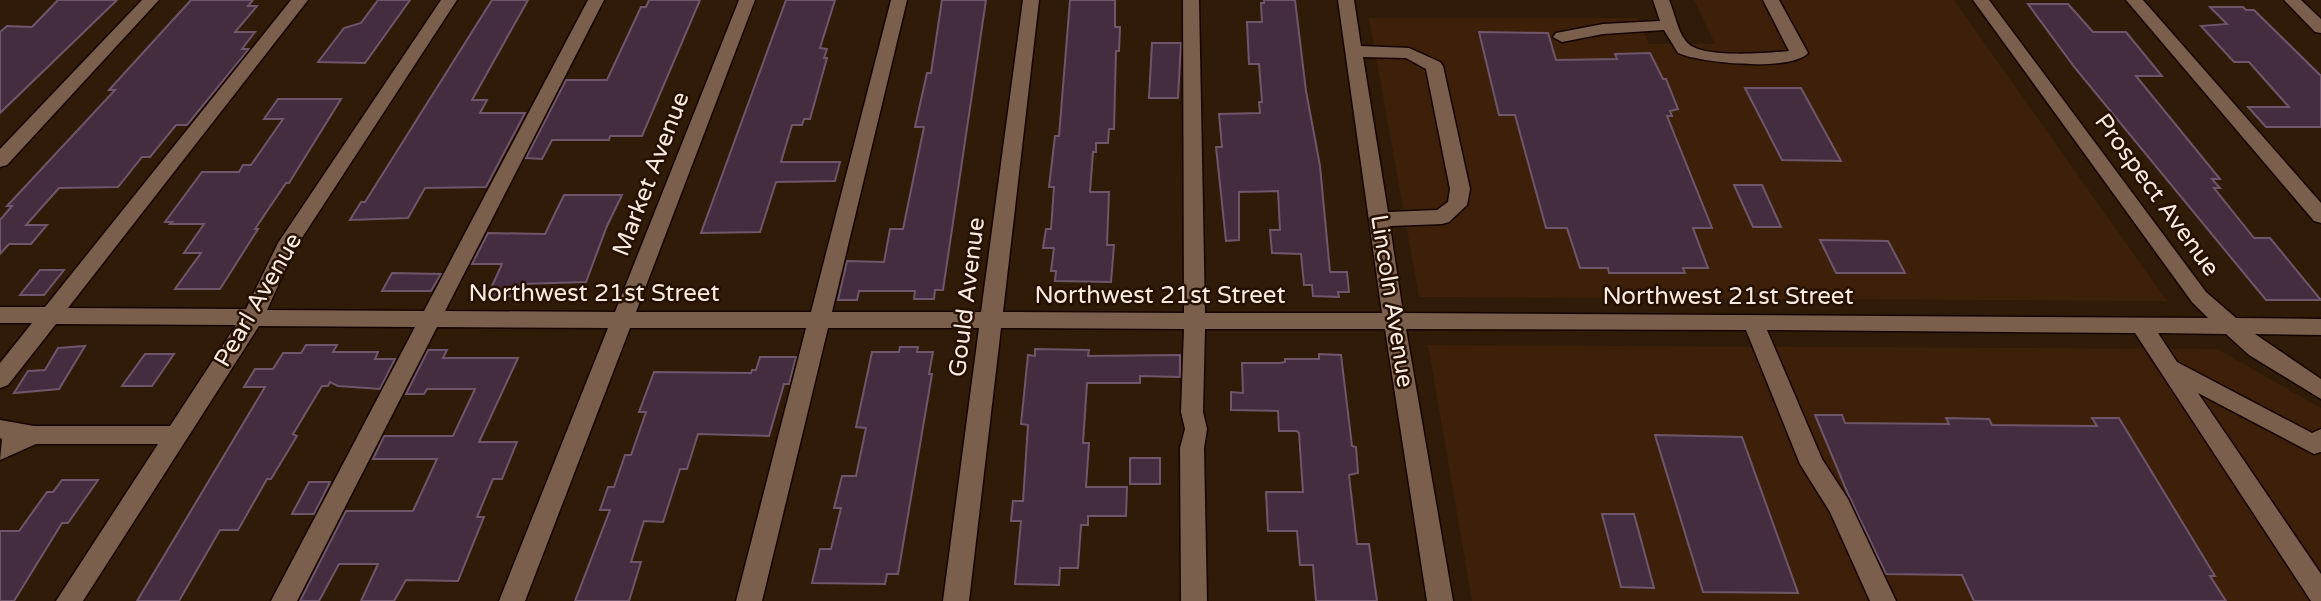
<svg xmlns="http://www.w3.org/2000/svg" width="2321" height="601" font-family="'Varela Round',sans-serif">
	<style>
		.built { fill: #3c2009 }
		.building { fill: #432d3f; stroke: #6f566a; stroke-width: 2 }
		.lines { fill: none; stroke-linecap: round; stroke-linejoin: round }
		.minor-casing { stroke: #170400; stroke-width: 3 }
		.minor { fill: #795f4c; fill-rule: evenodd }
		.labels { text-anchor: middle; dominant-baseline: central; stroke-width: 5; stroke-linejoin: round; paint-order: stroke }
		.street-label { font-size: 24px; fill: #f9eadf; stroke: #251002 }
	</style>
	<rect width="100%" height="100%" fill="#301a08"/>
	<path class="built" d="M1694,0H1954L2167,301L1419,297L1369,18H1638L1649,44H1715Z
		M1428,345L2217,349L2321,408V601H1472Z"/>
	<path class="building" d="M58,0H117L0,113V32L7,26L32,27Z
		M191,0H253L248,6H257L235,32H255L242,49H249L187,125H176L150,157H142L118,187L59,188L26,225H47L31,244H9L0,254V220L12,206H7L115,90H109Z
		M378,0H410L365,63L318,62L344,28L361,23Z
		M492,0H528L472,100H487L480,113H525L486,187L425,188L408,218L350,220L361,202H365Z
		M649,0H700L642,136H610L609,140H552L542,159L526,158L566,80H607L641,7H646Z
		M786,0H835L820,48L827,49L824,58H827L810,119H804L802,125H792L781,162H840L835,181L776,182L760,232L701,233Z
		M942,0H986L943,290H935L934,299H914L915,291H859L857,300H838L847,261L884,262L890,229H903L924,127H915L927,73H931Z
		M1070,0H1115V27H1120L1119,51H1116L1114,129H1109L1108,143H1096V152H1093L1090,192H1109L1107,245H1114L1111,282L1055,281L1056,271H1051L1054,248H1043L1046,229H1051L1054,187H1049L1055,136H1059Z
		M1264,0H1295L1306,91L1320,166L1330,272H1347L1349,292H1338L1339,297L1313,296L1312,285H1304L1301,254L1272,253L1270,230H1280L1278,191L1239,192V240L1226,241L1216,147H1222L1219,114L1260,113L1259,102H1262L1259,64H1249L1247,22H1262L1261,3H1264Z
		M2028,4H2068L2093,32H2126L2162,76H2136L2220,179H2212L2220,188H2214L2254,238H2270L2321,300H2266L2075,68Z
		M2210,7H2243L2246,10H2254L2321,76V127H2266L2248,107H2289L2249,62H2234L2201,26L2227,24Z
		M1479,32L1548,33L1556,60L1617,59L1615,54L1650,53L1663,79H1666L1678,109L1670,111L1672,116H1667L1712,228H1693L1708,268H1683L1685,273H1609L1608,268H1580L1567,228H1546L1515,115H1499Z
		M1152,43H1181L1178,98H1149Z
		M1745,88H1801L1841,161L1782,160Z
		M278,99H341L289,183H286L255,229H258L220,289H175L201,253H184L204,224H170L172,222H165L202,172H239L243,165H251L283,119H264Z
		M1734,185H1762L1781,227H1753Z
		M564,195H622L607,226L586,282L521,284L515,296L487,297L502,264H472L488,233L545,234Z
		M1820,240L1888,241L1905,273H1836Z
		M40,270H64L44,295H20Z
		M392,273L441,274L431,291H382Z
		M306,345H337L333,352H378L375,359H395L380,389L338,386L330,382L328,386H322L293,434L297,436L271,479H267L238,530H220L179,601H137L265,387H244L255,369H273L283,353H301Z
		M85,346L59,389L14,393L28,371L45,370L58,348Z
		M900,347H918L917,352H933L929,374H932L898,574H887L885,584L812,583L820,549H831L841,508H834L842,476H856L866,428L856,427L872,352H899Z
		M1035,349L1089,350L1088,356L1180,355V377L1140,376V383H1087L1083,443H1089L1086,487H1127L1126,516H1088V525H1081L1078,568H1060L1059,585L1015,584L1021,521H1011L1013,501H1023L1028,425L1021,424L1028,355L1035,356Z
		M428,350H447L443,358H518L479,442H517L502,479H493L477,517H484L458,581L406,580L394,601H361L378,564H339L319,601H300L346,511H413L437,459H373L384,436H453L475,389H427L424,394H406Z
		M145,354H174L152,386H122Z
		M1319,354L1341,355L1352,446L1356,447L1358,473L1349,475L1357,544H1369L1377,601H1316L1313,565H1300L1297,531H1268L1266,492H1303L1299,433L1297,431H1279L1278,411L1231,410V392L1243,393L1242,363H1280L1285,362V359H1319Z
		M760,357H796L789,384H784L769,436L698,434L687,469H680L663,522L644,521L631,562H641L629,601H575L610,510H600L608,487H614L625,455H631L646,412H639L654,372L751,373L752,370H756Z
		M1815,415H1842L1845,423L1949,424L1946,418L1989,419L1992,425L2097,426L2092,418H2119L2215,576H2210L2226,601H1974L1962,575L1886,574L1848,494Z
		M1655,435L1742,437L1798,593L1703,592Z
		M1130,458H1160V484H1130Z
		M62,480H98L68,523H62L14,601H0V531H19L47,492H53Z
		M309,482H330L314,514H292Z
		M1602,514H1634L1654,588L1621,587Z"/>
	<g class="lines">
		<g class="minor-casing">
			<path id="minor" d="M142,0H159L7,165L0,167V149Z
				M291,0H308L68,308L246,309L278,243L441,0H457L294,250L267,310L424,311L588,0H604L445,311L615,312L739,0H755L636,312H811L891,0H907L832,312H981L1023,0H1039L1003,312L1184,313L1183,0H1199L1205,313H1382L1338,0H1354L1361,46L1409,48L1440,62L1443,66L1470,189L1467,205L1449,222L1442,224L1390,226L1403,313L2208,318L2192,302L1973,0H1989L2206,292L2236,318L2321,319V335L2255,334L2321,379V399L2249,355L2226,334L2158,333L2177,362L2312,433L2321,429V452L2314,454L2198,393L2321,574V601H2311L2135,333L1767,330L1822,459L1848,499L1896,601H1870L1830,512L1800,464L1746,330L1406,329L1453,601H1427L1385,329H1205L1203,412L1207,429L1204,448L1207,601H1181L1180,448L1185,429L1181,412L1184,329L1001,328L969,601H943L979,328H828L762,601H736L806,328H630L525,601H499L608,328L437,327L297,601H271L415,327L259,326L83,601H56L158,444H36L0,460L2,439L0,438V420L34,426H170L236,325L56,324L8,385L0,388V363L32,323H0V307H45ZM1363,57L1406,58L1426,69L1450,189L1448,202L1437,210L1388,212Z
				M1653,0H1669C1675,13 1678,36 1690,45C1707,58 1768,53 1789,51L1763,0H1779L1808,53C1791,72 1700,63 1678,53L1664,30L1603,34L1562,42L1553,37L1556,33L1603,24L1660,21Z
				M2126,0H2143L2321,203V223L2314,221Z
				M2284,0H2301L2321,19V33L2315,32Z"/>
		</g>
		<use href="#minor" class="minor"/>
	</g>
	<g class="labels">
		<g class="street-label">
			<text transform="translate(651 174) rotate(-69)">Market Avenue</text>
			<text transform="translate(2157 195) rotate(54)">Prospect Avenue</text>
			<text x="594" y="293">Northwest 21st Street</text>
			<text x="1160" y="295">Northwest 21st Street</text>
			<text x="1728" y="296">Northwest 21st Street</text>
			<text transform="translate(967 297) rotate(-83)">Gould Avenue</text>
			<text transform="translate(258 300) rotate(-60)">Pearl Avenue</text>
			<text transform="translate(1392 301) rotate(81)">Lincoln Avenue</text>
		</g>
	</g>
</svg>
